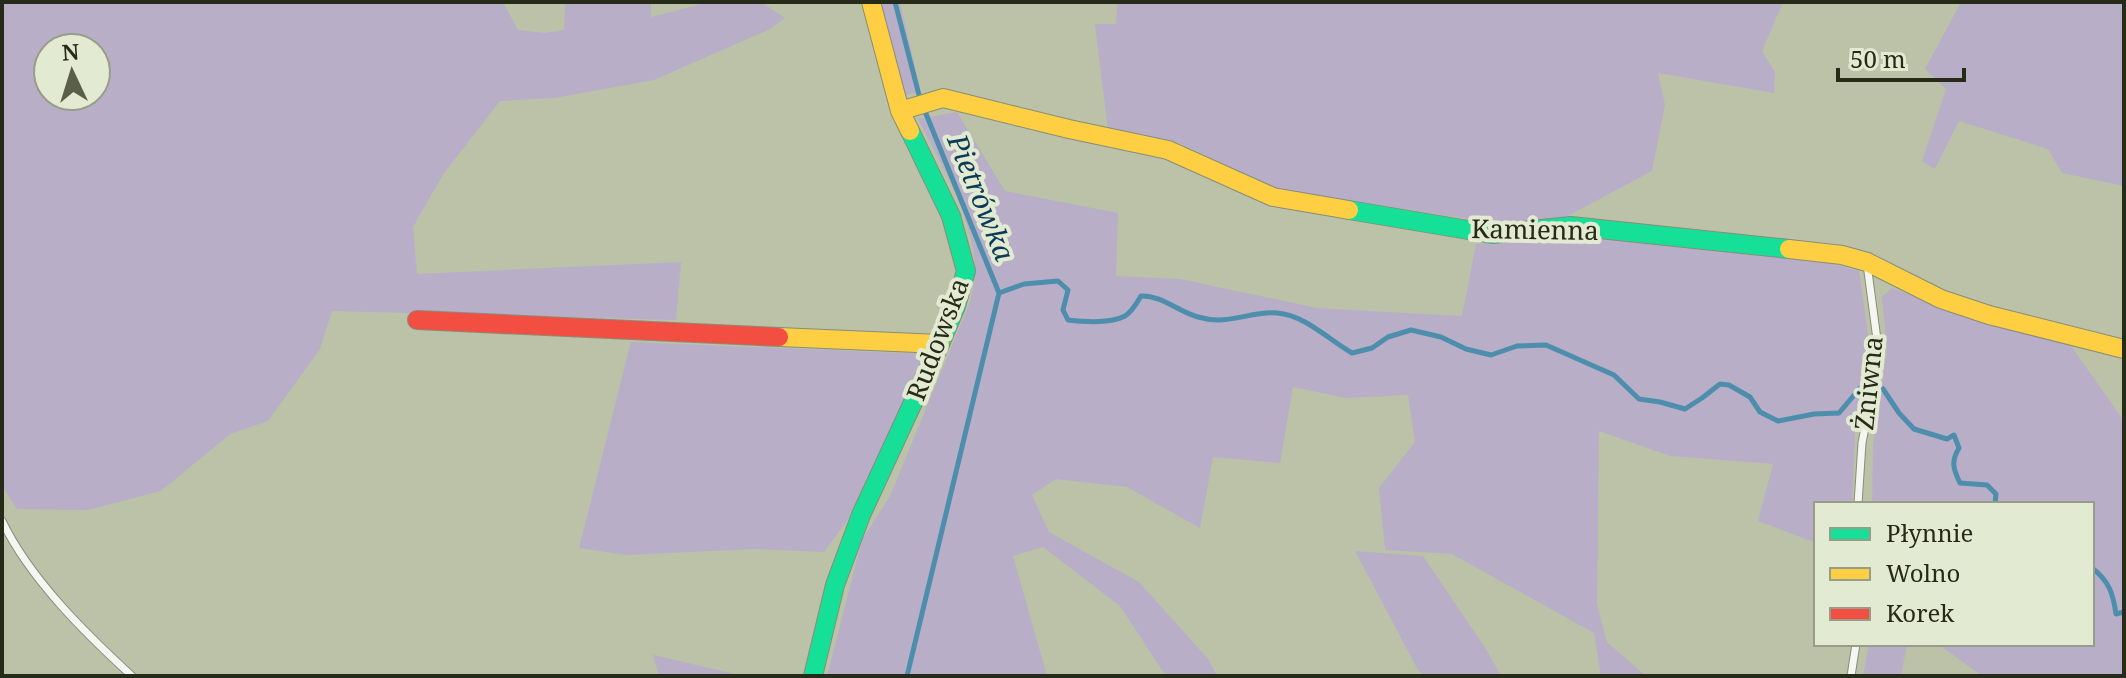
<svg xmlns="http://www.w3.org/2000/svg" width="2126" height="678" font-family="'Noto Serif',serif">
	<style>
		.green { fill: #b8aec8; fill-rule: evenodd }
		.lines { fill: none; stroke-linecap: round; stroke-linejoin: round }
		.stream { stroke: #4d8eac; stroke-width: 5 }
		.lane-casing { stroke: #878d78; stroke-width: 9 }
		.fast-casing { stroke: #878d78; stroke-width: 20 }
		.slow-casing { stroke: #878d78; stroke-width: 20 }
		.jam-casing { stroke: #878d78; stroke-width: 20 }
		.lane { stroke: #f5f6f2; stroke-width: 7 }
		.fast { stroke: #16e098; stroke-width: 18 }
		.slow { stroke: #ffcf43; stroke-width: 18 }
		.jam { stroke: #f24e42; stroke-width: 18 }
		.labels { text-anchor: middle; dominant-baseline: central; stroke-width: 8; stroke-linejoin: round; paint-order: stroke }
		.street-label { font-size: 26px; fill: #262a18; stroke: #e3ead2 }
		.water-label { font-size: 28px; font-style: italic; fill: #0b3b57; stroke: #e3ead2 }
	</style>
	<rect width="100%" height="100%" fill="#bbc2a8"/>
	<path class="green" d="M2,2H503L518,30L545,33L564,30L565,2H651V17L709,2H761L785,18L770,29L654,80L554,98L500,101L444,173L413,227L417,274L681,262L676,320L332,311L320,349L268,421L230,434L161,491L88,510L17,509L2,486ZM48,48H96V96H48Z
		M879,2H900L921,92L904,95Z
		M1117,2H1783L1762,51L1775,72L1774,93L1658,73L1665,105L1652,171L1564,218L1492,223L1278,189L1179,143L1108,130L1095,24H1116Z
		M1961,2H2124V186L2062,173L2048,149L1959,121L1935,169L1922,161L1946,89L1925,69Z
		M957,112L1005,191L1118,213L1116,276L1180,279L1317,308L1462,316L1476,244L1568,235L1827,262L1859,271L1870,348L1855,435L1852,504H1816V543L1758,521L1773,464L1670,456L1599,431L1597,604L1607,642L1646,676H1601L1594,633L1452,554L1385,550L1379,488L1415,442L1408,395L1346,398L1293,387L1280,463L1213,457L1200,528L1127,487L1056,479L1032,495L1049,532L1139,582L1209,660L1217,676H1166L1120,606L1043,547L1013,556L1047,676H827L862,540L890,496L970,302C972,292 975,281 975,271C975,220 940,163 918,119Z
		M1892,288L1962,314L2071,346L2124,421V676H1982L1938,644H2092V504H1872L1873,445L1887,350L1882,297Z
		M631,342L926,354L854,511L824,552L754,549L627,555L579,548Z
		M1355,551L1423,556L1486,649L1501,676H1425L1418,670Z
		M1869,644H1907L1901,676H1863Z
		M653,655L744,676H659Z"/>
	<g class="lines">
		<path class="stream" d="M895,2L920,99
			M924,109L999,293
			M999,293L1024,284L1058,281L1068,290L1063,310L1068,320C1085,322 1110,324 1125,316C1132,312 1137,303 1141,296C1161,295 1179,312 1198,317C1229,326 1249,311 1277,313C1305,315 1329,340 1352,353L1372,348L1388,337L1411,330L1441,337L1466,349L1491,355L1517,346L1546,345L1614,375L1639,399L1660,402L1685,409L1702,398L1720,384L1729,385L1750,397L1760,412L1778,421L1814,414L1839,413L1860,388
			M1883,389L1899,413L1914,429L1947,439L1954,435L1959,448C1951,461 1953,469 1960,483L1987,485L1996,494L1995,504
			M2092,568C2109,581 2113,593 2116,614L2124,612
			M907,676L999,293"/>
		<g class="lane-casing">
			<path id="lane" d="M1858,504L1862,443L1872,392L1878,347L1867,264
				M2,521C30,579 85,633 132,676
				M1851,676L1856,644"/>
		</g>
		<g class="fast-casing">
			<path id="fast" d="M1349,210L1492,234L1571,226L1789,249
				M813,676L835,585L861,515L940,344L956,306L966,271L951,216L910,131"/>
		</g>
		<g class="slow-casing">
			<path id="slow" d="M871,2L900,111L910,131
				M900,111L943,98L1069,129L1168,150L1273,197L1349,210
				M1789,249L1842,255L1867,262L1941,299L1989,315L2124,349
				M779,337L940,344"/>
		</g>
		<g class="jam-casing">
			<path id="jam" d="M417,320L779,337"/>
		</g>
		<use href="#lane" class="lane"/>
		<use href="#fast" class="fast"/>
		<use href="#slow" class="slow"/>
		<use href="#jam" class="jam"/>
	</g>
	<g class="labels">
		<g class="street-label">
			<text transform="translate(1535 229) rotate(1)">Kamienna</text>
			<text transform="translate(937 339) rotate(-69)">Rudowska</text>
			<text transform="translate(1868 383) rotate(-84)">Żniwna</text>
		</g>
		<g class="water-label">
			<text transform="translate(982 197) rotate(68)">Pietrówka</text>
		</g>
	</g>
	<rect width="2126" height="678" fill="none" stroke="#262a18" stroke-width="8"/>
	<rect x="1814" y="502" width="280" height="144" fill="#e3ead2" stroke="#979d88" stroke-width="2"/>
	<rect x="1830" y="528" width="40" height="12" fill="#16e098" stroke="#979d88" stroke-width="2"/>
	<text x="1886" y="542" font-size="24" fill="#262a18">Płynnie</text>
	<rect x="1830" y="568" width="40" height="12" fill="#ffcf43" stroke="#979d88" stroke-width="2"/>
	<text x="1886" y="582" font-size="24" fill="#262a18">Wolno</text>
	<rect x="1830" y="608" width="40" height="12" fill="#f24e42" stroke="#979d88" stroke-width="2"/>
	<text x="1886" y="622" font-size="24" fill="#262a18">Korek</text>
	<g transform="translate(72 72) rotate(356)"><circle r="38" fill="#e3ead2" stroke="#979d88" stroke-width="2"/>
	<path d="M0-6L14 30L0 20L-14 30Z" fill="#5a5f4a"/>
	<text y="-12" font-size="22" font-weight="bold" text-anchor="middle" fill="#262a18">N</text>
	</g>
	<path d="M1838 68v12h126v-12" fill="none" stroke="#262a18" stroke-width="4"/>
	<text x="1850" y="68" font-size="24" fill="#262a18" stroke="#e3ead2" stroke-width="6" paint-order="stroke">50 m</text>
</svg>
